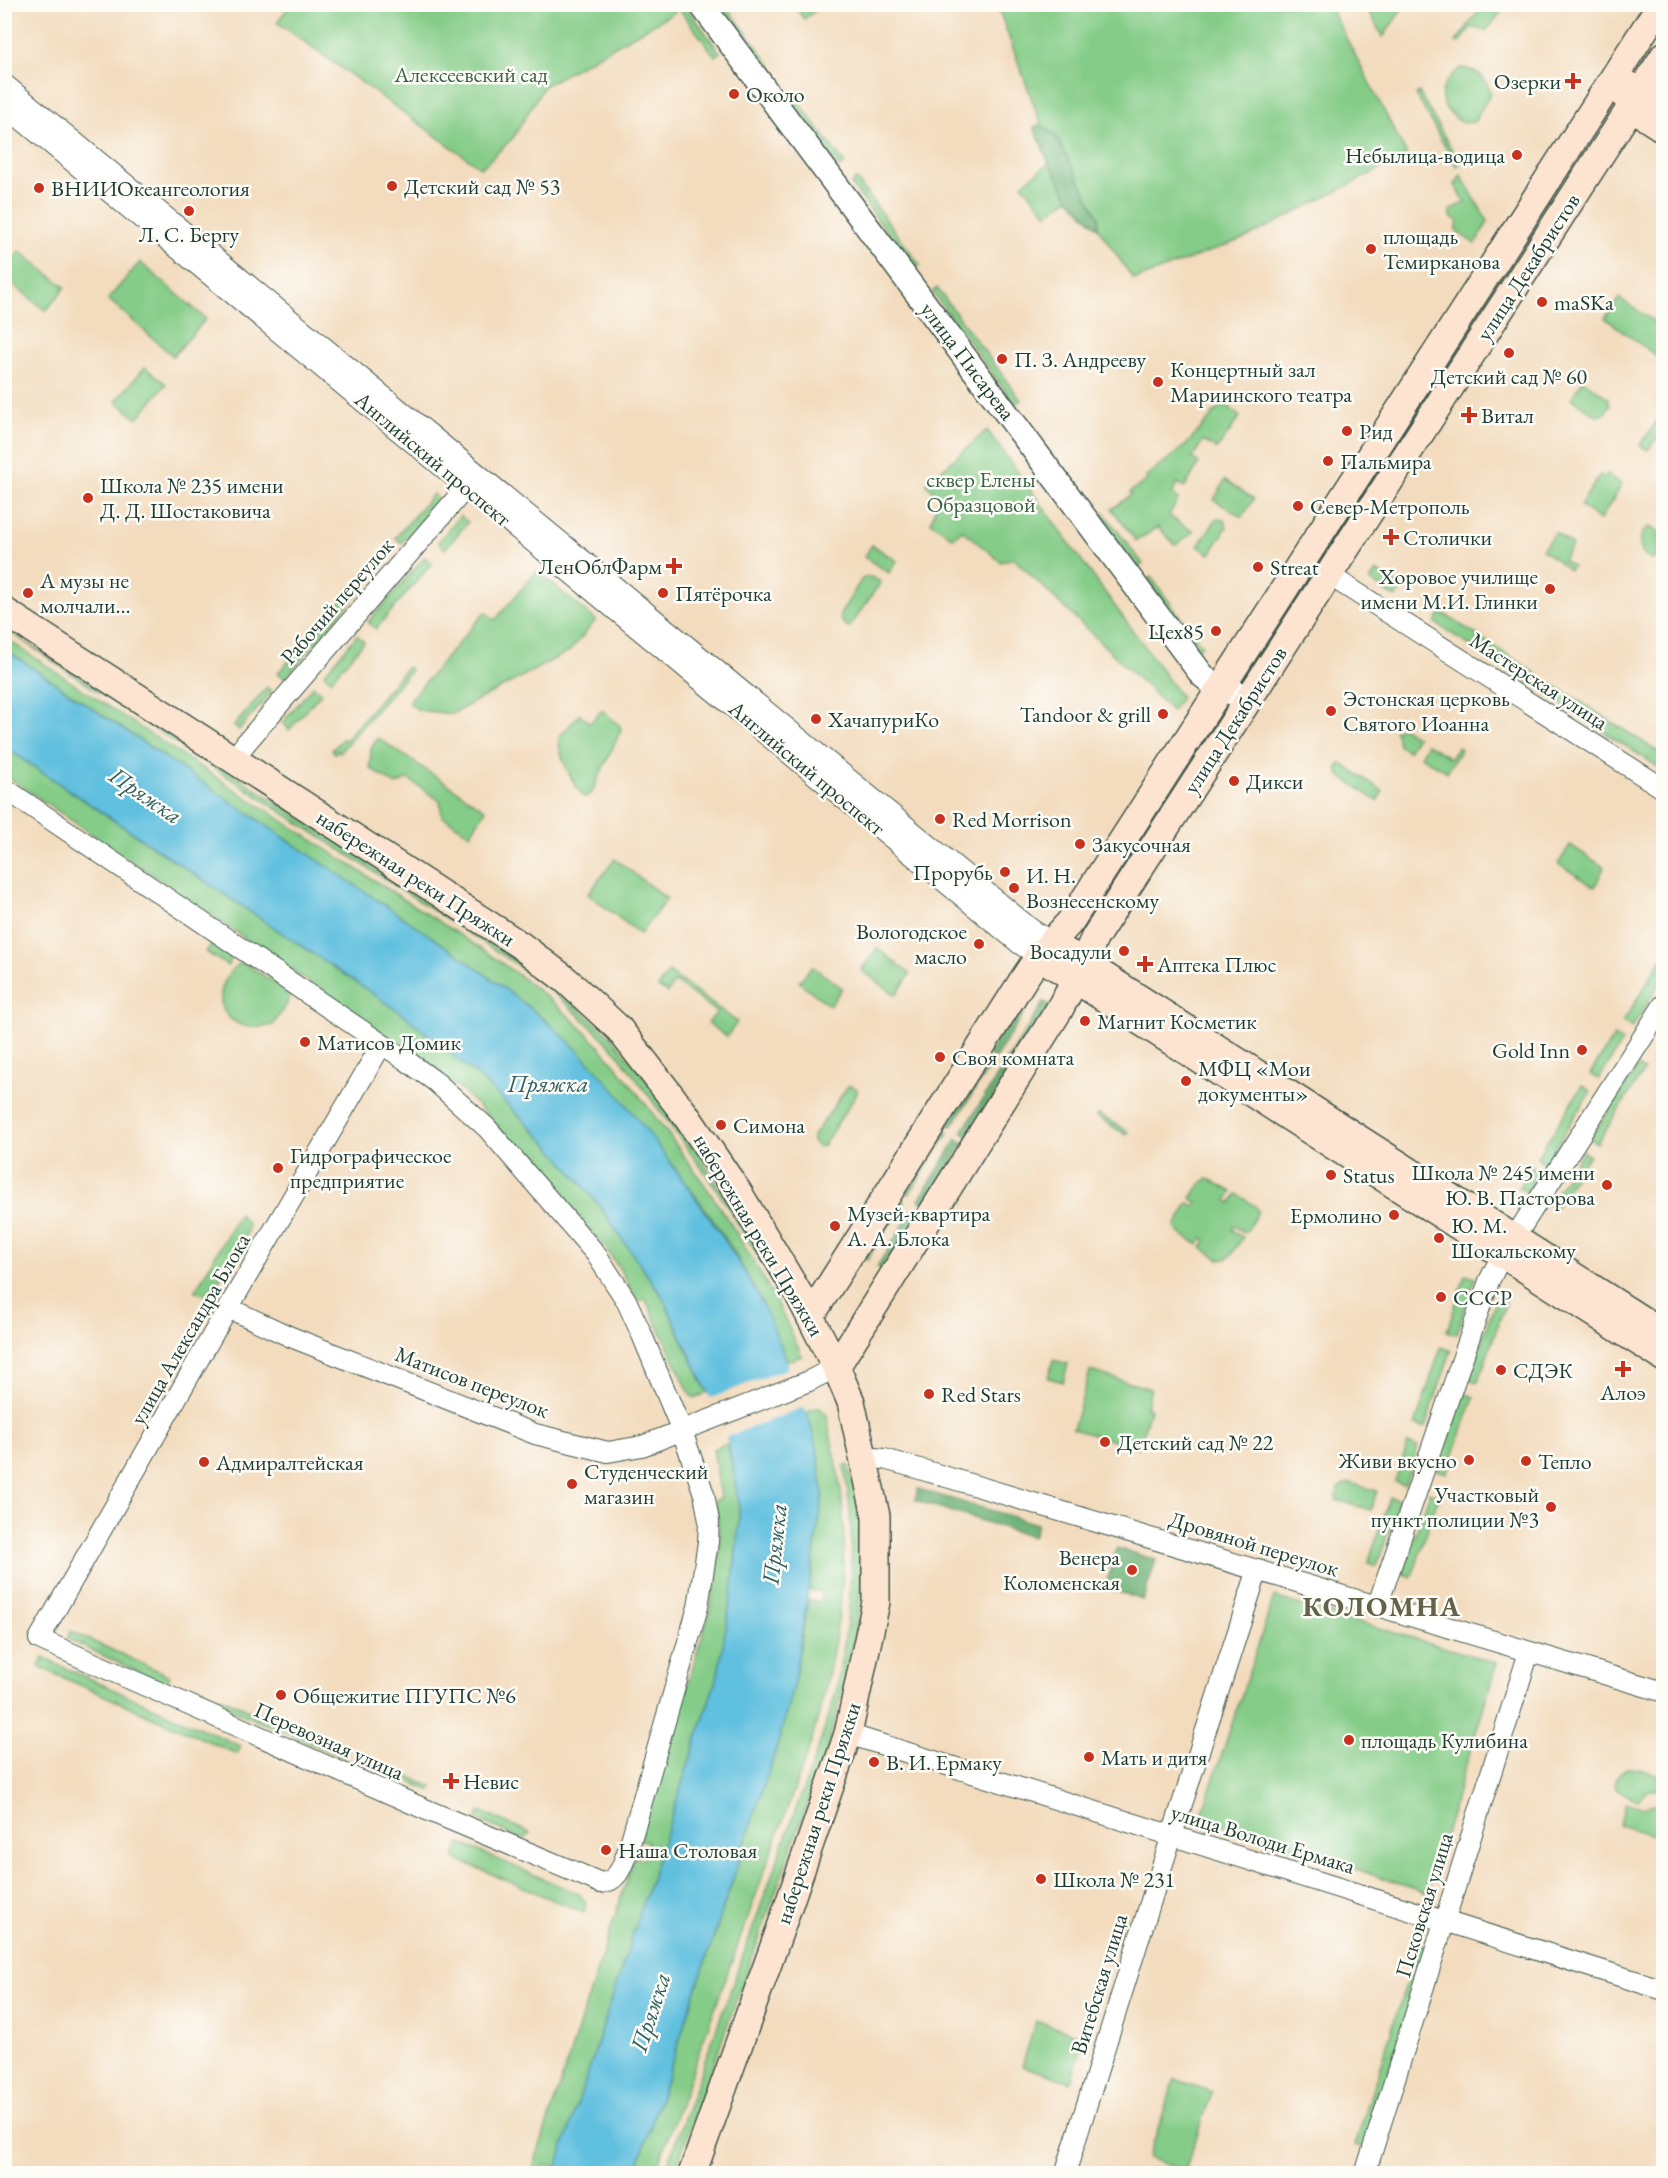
<svg xmlns="http://www.w3.org/2000/svg" width="1668" height="2178" font-family="'EB Garamond',serif">
	<style>
		.green { fill: #84cc87; stroke: #52845e; stroke-width: 1.5 }
		.forest { fill: #6bb074; stroke: #457654; stroke-width: 1.5 }
		.water { fill: #60c0df; stroke: #407e8a; stroke-width: 1.5 }
		.pier { fill: #f3dcbe }
		.lines { fill: none; stroke-linecap: round; stroke-linejoin: round }
		.minor-casing { stroke: #3f5549; stroke-width: 22 }
		.tertiary-casing { stroke: #3f5549; stroke-width: 27 }
		.secondary-casing { stroke: #3f5549; stroke-width: 30 }
		.minor { stroke: #fff; stroke-width: 20 }
		.tertiary { stroke: #fff; stroke-width: 24 }
		.secondary { stroke: #fde4d1; stroke-width: 27 }
		.poi-dot { fill: #c8321e; stroke: #fdfcf7; stroke-width: 2 }
		.labels { text-anchor: middle; dominant-baseline: central; stroke-width: 5; stroke-linejoin: round; paint-order: stroke }
		.park-label { font-size: 22px; fill: #386149; stroke: #fdfcf7 }
		.poi-label { font-size: 22px; fill: #1f3d34; stroke: #fdfcf7; text-anchor: start }
		.street-label { font-size: 22px; fill: #1f3d34; stroke: #fdfcf7 }
		.water-label { font-size: 24px; font-style: italic; fill: #2f5e5f; stroke: #fdfcf7 }
		.district-label { font-size: 28px; font-weight: bold; letter-spacing: 1.5px; fill: #626348; stroke: #fdfcf7 }
	</style>
	<rect width="100%" height="100%" fill="#fdfcf7"/>
	<filter id="ink" filterUnits="userSpaceOnUse"><feTurbulence type="fractalNoise" baseFrequency=".0167" numOctaves="2"/><feDisplacementMap in="SourceGraphic" scale="12" xChannelSelector="R" yChannelSelector="G"/><feConvolveMatrix kernelMatrix="1 2 1 2 8 2 1 2 1" color-interpolation-filters="sRGB"/></filter>
	<filter id="wash" filterUnits="userSpaceOnUse"><feTurbulence type="fractalNoise" baseFrequency=".008" numOctaves="4" result="noise"/><feDisplacementMap in="SourceGraphic" scale="24" xChannelSelector="R" yChannelSelector="G"/><feGaussianBlur stdDeviation="1.35" result="paint"/><feColorMatrix in="noise" values="0 0 0 0 0 0 0 0 0 0 0 0 0 0 0 0 0 1.4 0 .05"/><feComposite in="paint" operator="in"/></filter>
	<g filter="url(#wash)">
		<rect width="100%" height="100%" fill="#f3dcbe"/>
		<path class="green" d="M291,4H669L675,12L544,86L513,138L481,168L277,22Z
			M676,5H685L720,52L715,56Z
			M717,5H725L777,73L771,77Z
			M797,5V4L823,5L804,19L795,7Z
			M997,5H1329L1407,155L1248,237L1134,280L1098,228L1069,198L1047,214L1022,184L1049,163L1034,127L1041,124Z
			M1365,5H1405L1383,37Z
			M1483,5H1507L1486,31L1471,27L1460,43L1456,42Z
			M1461,68C1479,70 1485,77 1491,93L1474,122L1463,123C1436,107 1434,87 1461,68Z
			M790,91L845,164L839,168L785,95Z
			M1419,92L1460,164L1456,166L1416,95Z
			M1461,175L1488,222L1475,244L1456,231L1458,221L1451,217L1450,211L1465,202L1455,185Z
			M856,179L920,265L915,269L851,184Z
			M20,251L65,287L46,311L5,278V270Z
			M140,262L206,319L173,356L108,299Z
			M937,288L1021,400L1015,404L932,292Z
			M1619,298L1663,328V352L1659,358L1605,318Z
			M145,367L166,384L137,419L116,401Z
			M1583,380L1608,398L1610,406L1605,413L1597,415L1593,413L1571,398Z
			M1224,402L1240,417L1217,449L1203,441L1192,458L1199,463L1185,487L1178,483L1172,494L1178,499L1169,516L1194,532L1175,545L1158,527L1136,541L1112,509L1131,495L1130,492L1147,480L1146,477L1188,443Z
			M1663,413V430L1648,450L1640,445Z
			M987,430L1181,697L1172,711L1013,558L1001,562L962,530L953,538L931,522L939,495L926,484Z
			M1607,474L1622,485L1600,520L1580,505L1600,475L1604,478Z
			M1225,480L1254,499L1242,517L1214,500Z
			M433,494L440,500L402,543L395,538Z
			M1104,513L1143,564L1138,567L1100,517Z
			M460,516L468,522L445,549L438,542Z
			M1218,518L1224,519L1227,527L1210,554L1198,546L1214,522Z
			M1649,527L1658,531L1662,542L1660,555L1652,560C1637,554 1636,535 1649,527Z
			M1555,532L1572,545L1563,560L1572,566L1569,570L1542,549Z
			M872,545L897,561L889,573L864,557Z
			M425,557L432,563L376,629L368,622Z
			M537,571L596,620L570,651L452,714L419,710L408,702L485,612L495,620Z
			M1376,571L1402,587L1396,598L1370,581Z
			M865,577H871L881,582L849,628L841,621L840,615L861,580Z
			M1151,577L1202,646L1198,649L1147,579Z
			M353,586L360,591L285,679L278,673Z
			M1441,612L1537,674L1531,685L1435,623Z
			M4,628L513,953L611,1036L677,1119L765,1261L762,1263L714,1185L618,1054L601,1036L561,999L513,962L125,710Z
			M357,635L364,642L331,680L324,674Z
			M4,637C123,717 243,795 363,873C434,920 512,963 574,1021C607,1051 633,1087 659,1122C715,1196 765,1271 802,1356L788,1361C770,1323 753,1284 731,1247C707,1209 678,1172 651,1137C621,1098 590,1060 554,1028C524,1002 492,979 460,956L5,649Z
			M407,667L411,670L340,752L338,750L335,753L332,750L342,739L345,740Z
			M1551,683L1663,755V770L1545,694Z
			M313,686L321,693L289,730L282,723Z
			M267,687L272,692L239,730L234,726Z
			M602,710L620,726L621,730L591,794L584,797C573,785 557,753 559,737L580,714L590,723Z
			M1403,728L1417,737L1408,751L1399,746L1395,730Z
			M378,738L486,810L470,834L442,816L440,801L408,779L396,785L370,768L371,748Z
			M1427,744L1450,758L1458,747L1461,749L1447,772L1420,756Z
			M4,747L403,1014L479,1077L550,1146L595,1200L662,1296L707,1393L695,1398L691,1396L645,1298L638,1302L621,1271L605,1247L493,1121L465,1093L413,1053L5,775Z
			M1340,763L1383,791L1377,801L1339,775L1337,768Z
			M1570,845L1604,867L1595,887L1558,864Z
			M615,859L667,899L640,934L588,894Z
			M212,943L229,954L231,960L228,966L206,952Z
			M877,948L910,974L896,995L861,970Z
			M1663,957V978L1632,1028L1623,1022Z
			M240,963H244L288,991L290,995L287,1004L273,1025C264,1027 254,1029 245,1026C211,1017 216,980 240,963Z
			M812,966L842,988L830,1006L799,982Z
			M669,972L737,1022L727,1037L708,1023L717,1012L675,982L667,993L658,987Z
			M1614,1036L1622,1042L1599,1079L1590,1074Z
			M1638,1067L1644,1071L1597,1143L1590,1139Z
			M848,1086H852L857,1089V1093L823,1146L819,1147L813,1142V1136Z
			M1582,1086L1591,1091L1545,1163L1537,1158Z
			M1098,1114L1126,1130L1128,1132L1126,1135L1096,1116Z
			M1583,1151L1589,1155L1554,1209L1548,1205Z
			M1532,1166L1539,1171L1526,1192L1519,1187Z
			M1208,1178L1232,1192L1227,1201L1231,1203L1237,1194L1255,1206L1258,1211L1246,1233L1234,1226L1232,1230L1243,1237L1232,1254L1226,1259H1219L1202,1248L1206,1240L1202,1238L1198,1245L1178,1232L1175,1227L1188,1203L1195,1206L1197,1203L1191,1198L1200,1184Z
			M239,1214L248,1224L247,1233L213,1291L206,1295L195,1291Z
			M1465,1275L1475,1278L1457,1334L1447,1331Z
			M1496,1299L1506,1302L1478,1382L1468,1379Z
			M1441,1347L1451,1351L1425,1428L1415,1425Z
			M1053,1360L1068,1364L1063,1382L1048,1378Z
			M1090,1371L1151,1389L1146,1407L1150,1409L1139,1448L1073,1429Z
			M1463,1393L1474,1397L1447,1473L1437,1470Z
			M819,1407L827,1415C831,1441 838,1466 841,1492C851,1577 834,1665 810,1746L655,2173L635,2174L779,1740L794,1682L808,1600L820,1602L822,1592L809,1590L823,1495L818,1456L807,1411Z
			M726,1443L732,1462L739,1504V1523L732,1592L718,1674L557,2169L544,2165L541,2173L531,2174L634,1857L643,1859L648,1843L639,1840L709,1614L719,1556L720,1539L715,1500L721,1498L713,1449Z
			M1408,1443L1418,1447L1405,1485L1395,1482Z
			M848,1465C853,1483 859,1501 861,1519C869,1592 847,1680 827,1750L674,2173L664,2174L818,1748C824,1731 830,1713 835,1695C839,1681 840,1665 843,1650C853,1589 855,1527 844,1466Z
			M1350,1483L1377,1491L1371,1510L1336,1500L1339,1487Z
			M1430,1492L1439,1495L1412,1577L1402,1573Z
			M1390,1497L1399,1500L1377,1566L1368,1563Z
			M1274,1597L1497,1663L1427,1893L1201,1817Z
			M70,1631L170,1676L166,1684L67,1639Z
			M43,1658L241,1746L237,1754L39,1667Z
			M194,1686L347,1752L344,1758L191,1692Z
			M1627,1768L1639,1769L1663,1776V1791C1652,1788 1645,1790 1638,1800L1617,1790C1611,1780 1618,1773 1627,1768Z
			M391,1769L432,1787L431,1791L390,1773Z
			M1663,1802V1838L1619,1825L1626,1803L1642,1807Z
			M480,1811L530,1833L526,1838L521,1839L476,1819Z
			M460,1843L579,1894L586,1902L584,1913L454,1858Z
			M1419,1944L1429,1947L1422,1968L1412,1966Z
			M1409,1975L1419,1978L1366,2148L1355,2145Z
			M1036,2021L1085,2037L1071,2082L1022,2066Z
			M1175,2079L1212,2092L1185,2171L1148,2158Z"/>
		<path class="forest" d="M1041,124L1056,136L1099,217L1098,228L1069,198L1049,163L1034,127Z
			M1028,992L1034,996L995,1059L988,1054Z
			M1044,1002L1051,1006L1011,1069L1004,1065Z
			M984,1061L990,1066L952,1126L945,1122Z
			M1000,1072L1006,1076L968,1137L962,1132Z
			M941,1128L948,1133L909,1194L902,1190Z
			M957,1139L964,1143L925,1205L919,1200Z
			M897,1198L904,1202L867,1260L860,1256Z
			M914,1208L920,1212L884,1270L877,1267Z
			M918,1489L1037,1524L1033,1537L915,1500Z
			M1117,1548L1156,1560L1143,1600L1105,1588Z"/>
		<path class="water" d="M4,649L460,956C492,979 524,1002 554,1028C602,1070 641,1122 678,1173C708,1215 738,1257 762,1303C780,1339 791,1374 806,1411H807L818,1456L823,1495L794,1682L779,1740L635,2173H555L718,1674L732,1592L739,1524V1504L728,1442L708,1393L662,1296L595,1200L550,1146L479,1077L403,1014L5,747Z"/>
		<path class="pier" d="M791,1360L807,1406L810,1410L806,1412L804,1407L726,1437L728,1442L723,1444L704,1394L708,1393L711,1398L788,1368L786,1362Z"/>
	</g>
	<g filter="url(#ink)">
		<g class="lines">
			<g class="minor-casing">
				<path id="minor" d="M4,84L1031,929L1051,942
					M4,105L1020,944L1039,956
					M1329,575L1664,789
					M233,761L245,744L475,477
					M4,788L407,1061L436,1082L487,1128L596,1254L626,1300L642,1335L682,1431L704,1494L709,1521L708,1542L698,1607L629,1847C623,1863 620,1881 601,1883L427,1810L39,1639L212,1336L382,1044
					M228,1308L291,1337L535,1434L608,1452L642,1446L809,1381L836,1367
					M864,1457L884,1459L913,1467L1664,1692
					M1377,1607L1489,1281L1497,1265L1664,1004
					M848,1734L1664,1990
					M1065,2174L1154,1891L1258,1569
					M1365,2174L1529,1652"/>
			</g>
			<g class="tertiary-casing">
				<path id="tertiary" d="M701,4L1202,675L1220,690L1250,696"/>
			</g>
			<g class="secondary-casing">
				<path id="secondary" d="M1624,84L1642,90L1664,103
					M1622,93L1647,118L1664,129
					M4,611L520,945L566,980L619,1029L685,1114L738,1192L798,1293L836,1367L851,1402L876,1516V1602L848,1734L781,1927L692,2174
					M1068,953L1664,1334
					M1039,956L1664,1358
					M810,1317L1023,980L1039,956L1070,922L1661,4
					M836,1367L1059,1010L1075,980L1095,937L1664,56"/>
			</g>
			<use href="#minor" class="minor"/>
			<use href="#tertiary" class="tertiary"/>
			<use href="#secondary" class="secondary"/>
		</g>
	</g>
	<g class="poi-dot">
		<path d="M1570 72h6v6h6v6h-6v6h-6v-6h-6v-6h6z"/>
		<circle cx="734" cy="94" r="6"/>
		<circle cx="1517" cy="155" r="6"/>
		<circle cx="392" cy="186" r="6"/>
		<circle cx="39" cy="188" r="6"/>
		<circle cx="189" cy="211" r="6"/>
		<circle cx="1371" cy="249" r="6"/>
		<circle cx="1542" cy="302" r="6"/>
		<circle cx="1509" cy="353" r="6"/>
		<circle cx="1002" cy="359" r="6"/>
		<circle cx="1158" cy="382" r="6"/>
		<path d="M1466 406h6v6h6v6h-6v6h-6v-6h-6v-6h6z"/>
		<circle cx="1347" cy="431" r="6"/>
		<circle cx="1328" cy="461" r="6"/>
		<circle cx="88" cy="498" r="6"/>
		<circle cx="1298" cy="506" r="6"/>
		<path d="M1388 528h6v6h6v6h-6v6h-6v-6h-6v-6h6z"/>
		<path d="M671 557h6v6h6v6h-6v6h-6v-6h-6v-6h6z"/>
		<circle cx="1258" cy="567" r="6"/>
		<circle cx="1550" cy="589" r="6"/>
		<circle cx="28" cy="593" r="6"/>
		<circle cx="663" cy="593" r="6"/>
		<circle cx="1216" cy="631" r="6"/>
		<circle cx="1331" cy="711" r="6"/>
		<circle cx="1163" cy="714" r="6"/>
		<circle cx="816" cy="719" r="6"/>
		<circle cx="1234" cy="781" r="6"/>
		<circle cx="940" cy="819" r="6"/>
		<circle cx="1080" cy="844" r="6"/>
		<circle cx="1005" cy="872" r="6"/>
		<circle cx="1014" cy="888" r="6"/>
		<circle cx="979" cy="944" r="6"/>
		<circle cx="1124" cy="951" r="6"/>
		<path d="M1142 955h6v6h6v6h-6v6h-6v-6h-6v-6h6z"/>
		<circle cx="1085" cy="1021" r="6"/>
		<circle cx="305" cy="1042" r="6"/>
		<circle cx="1582" cy="1050" r="6"/>
		<circle cx="940" cy="1057" r="6"/>
		<circle cx="1186" cy="1081" r="6"/>
		<circle cx="721" cy="1125" r="6"/>
		<circle cx="278" cy="1168" r="6"/>
		<circle cx="1331" cy="1175" r="6"/>
		<circle cx="1607" cy="1185" r="6"/>
		<circle cx="1394" cy="1215" r="6"/>
		<circle cx="835" cy="1226" r="6"/>
		<circle cx="1439" cy="1238" r="6"/>
		<circle cx="1441" cy="1297" r="6"/>
		<path d="M1620 1360h6v6h6v6h-6v6h-6v-6h-6v-6h6z"/>
		<circle cx="1501" cy="1370" r="6"/>
		<circle cx="929" cy="1394" r="6"/>
		<circle cx="1105" cy="1442" r="6"/>
		<circle cx="1469" cy="1460" r="6"/>
		<circle cx="1526" cy="1461" r="6"/>
		<circle cx="204" cy="1462" r="6"/>
		<circle cx="572" cy="1484" r="6"/>
		<circle cx="1551" cy="1507" r="6"/>
		<circle cx="1132" cy="1570" r="6"/>
		<circle cx="281" cy="1695" r="6"/>
		<circle cx="1349" cy="1740" r="6"/>
		<circle cx="1089" cy="1757" r="6"/>
		<circle cx="874" cy="1762" r="6"/>
		<path d="M448 1772h6v6h6v6h-6v6h-6v-6h-6v-6h6z"/>
		<circle cx="606" cy="1850" r="6"/>
		<circle cx="1041" cy="1879" r="6"/>
	</g>
	<g class="labels">
		<g class="park-label">
			<text x="471" y="74">Алексеевский сад</text>
			<text x="981" y="479">сквер Елены<tspan x="981" dy="25">Образцовой</tspan></text>
		</g>
		<g class="poi-label">
			<text x="1561" y="81" text-anchor="end">Озерки</text>
			<text x="746" y="94">Около</text>
			<text x="1505" y="155" text-anchor="end">Небылица-водица</text>
			<text x="404" y="186">Детский сад № 53</text>
			<text x="51" y="188">ВНИИОкеангеология</text>
			<text x="189" y="234" text-anchor="middle">Л. С. Бергу</text>
			<text x="1383" y="236">площадь<tspan x="1383" dy="25">Темирканова</tspan></text>
			<text x="1554" y="302">maSKa</text>
			<text x="1014" y="359">П. З. Андрееву</text>
			<text x="1170" y="369">Концертный зал<tspan x="1170" dy="25">Мариинского театра</tspan></text>
			<text x="1509" y="376" text-anchor="middle">Детский сад № 60</text>
			<text x="1481" y="415">Витал</text>
			<text x="1359" y="431">Рид</text>
			<text x="1340" y="461">Пальмира</text>
			<text x="100" y="485">Школа № 235 имени<tspan x="100" dy="25">Д. Д. Шостаковича</tspan></text>
			<text x="1310" y="506">Север-Метрополь</text>
			<text x="1403" y="537">Столички</text>
			<text x="662" y="566" text-anchor="end">ЛенОблФарм</text>
			<text x="1270" y="567">Streat</text>
			<text x="1538" y="576" text-anchor="end">Хоровое училище<tspan x="1538" dy="25">имени М.И. Глинки</tspan></text>
			<text x="40" y="580">А музы не<tspan x="40" dy="25">молчали…</tspan></text>
			<text x="675" y="593">Пятёрочка</text>
			<text x="1204" y="631" text-anchor="end">Цех85</text>
			<text x="1343" y="698">Эстонская церковь<tspan x="1343" dy="25">Святого Иоанна</tspan></text>
			<text x="1151" y="714" text-anchor="end">Tandoor &amp; grill</text>
			<text x="828" y="719">ХачапуриКо</text>
			<text x="1246" y="781">Дикси</text>
			<text x="952" y="819">Red Morrison</text>
			<text x="1092" y="844">Закусочная</text>
			<text x="993" y="872" text-anchor="end">Прорубь</text>
			<text x="1026" y="875">И. Н.<tspan x="1026" dy="25">Вознесенскому</tspan></text>
			<text x="967" y="931" text-anchor="end">Вологодское<tspan x="967" dy="25">масло</tspan></text>
			<text x="1112" y="951" text-anchor="end">Восадули</text>
			<text x="1157" y="964">Аптека Плюс</text>
			<text x="1097" y="1021">Магнит Косметик</text>
			<text x="317" y="1042">Матисов Домик</text>
			<text x="1570" y="1050" text-anchor="end">Gold Inn</text>
			<text x="952" y="1057">Своя комната</text>
			<text x="1198" y="1068">МФЦ «Мои<tspan x="1198" dy="25">документы»</tspan></text>
			<text x="733" y="1125">Симона</text>
			<text x="290" y="1155">Гидрографическое<tspan x="290" dy="25">предприятие</tspan></text>
			<text x="1595" y="1172" text-anchor="end">Школа № 245 имени<tspan x="1595" dy="25">Ю. В. Пасторова</tspan></text>
			<text x="1343" y="1175">Status</text>
			<text x="847" y="1213">Музей-квартира<tspan x="847" dy="25">А. А. Блока</tspan></text>
			<text x="1382" y="1215" text-anchor="end">Ермолино</text>
			<text x="1451" y="1225">Ю. М.<tspan x="1451" dy="25">Шокальскому</tspan></text>
			<text x="1453" y="1297">СССР</text>
			<text x="1513" y="1370">СДЭК</text>
			<text x="1623" y="1392" text-anchor="middle">Алоэ</text>
			<text x="941" y="1394">Red Stars</text>
			<text x="1117" y="1442">Детский сад № 22</text>
			<text x="1457" y="1460" text-anchor="end">Живи вкусно</text>
			<text x="1538" y="1461">Тепло</text>
			<text x="216" y="1462">Адмиралтейская</text>
			<text x="584" y="1471">Студенческий<tspan x="584" dy="25">магазин</tspan></text>
			<text x="1539" y="1494" text-anchor="end">Участковый<tspan x="1539" dy="25">пункт полиции №3</tspan></text>
			<text x="1120" y="1557" text-anchor="end">Венера<tspan x="1120" dy="25">Коломенская</tspan></text>
			<text x="293" y="1695">Общежитие ПГУПС №6</text>
			<text x="1361" y="1740">площадь Кулибина</text>
			<text x="1101" y="1757">Мать и дитя</text>
			<text x="886" y="1762">В. И. Ермаку</text>
			<text x="463" y="1781">Невис</text>
			<text x="618" y="1850">Наша Столовая</text>
			<text x="1053" y="1879">Школа № 231</text>
		</g>
		<g class="street-label">
			<text transform="translate(1528 267) rotate(-57)">улица Декабристов</text>
			<text transform="translate(968 361) rotate(53)">улица Писарева</text>
			<text transform="translate(433 459) rotate(40)">Английский проспект</text>
			<text transform="translate(337 601) rotate(-49)">Рабочий переулок</text>
			<text transform="translate(1539 681) rotate(33)">Мастерская улица</text>
			<text transform="translate(1235 720) rotate(-57)">улица Декабристов</text>
			<text transform="translate(807 768) rotate(40)">Английский проспект</text>
			<text transform="translate(416 878) rotate(33)">набережная реки Пряжки</text>
			<text transform="translate(759 1235) rotate(59)">набережная реки Пряжки</text>
			<text transform="translate(190 1329) rotate(-60)">улица Александра Блока</text>
			<text transform="translate(472 1382) rotate(21)">Матисов переулок</text>
			<text transform="translate(1254 1544) rotate(17)">Дровяной переулок</text>
			<text transform="translate(329 1741) rotate(24)">Перевозная улица</text>
			<text transform="translate(818 1813) rotate(-72)">набережная реки Пряжки</text>
			<text transform="translate(1263 1839) rotate(17)">улица Володи Ермака</text>
			<text transform="translate(1424 1905) rotate(-73)">Псковская улица</text>
			<text transform="translate(1099 1984) rotate(-73)">Витебская улица</text>
		</g>
		<g class="water-label">
			<text transform="translate(146 795) rotate(34)">Пряжка</text>
			<text x="548" y="1083">Пряжка</text>
			<text transform="translate(774 1544) rotate(-84)">Пряжка</text>
			<text transform="translate(650 2012) rotate(-72)">Пряжка</text>
		</g>
		<g class="district-label">
			<text x="1382" y="1606">КОЛОМНА</text>
		</g>
	</g>
	<rect width="1668" height="2178" fill="none" stroke="#fdfcf7" stroke-width="24"/>
</svg>
